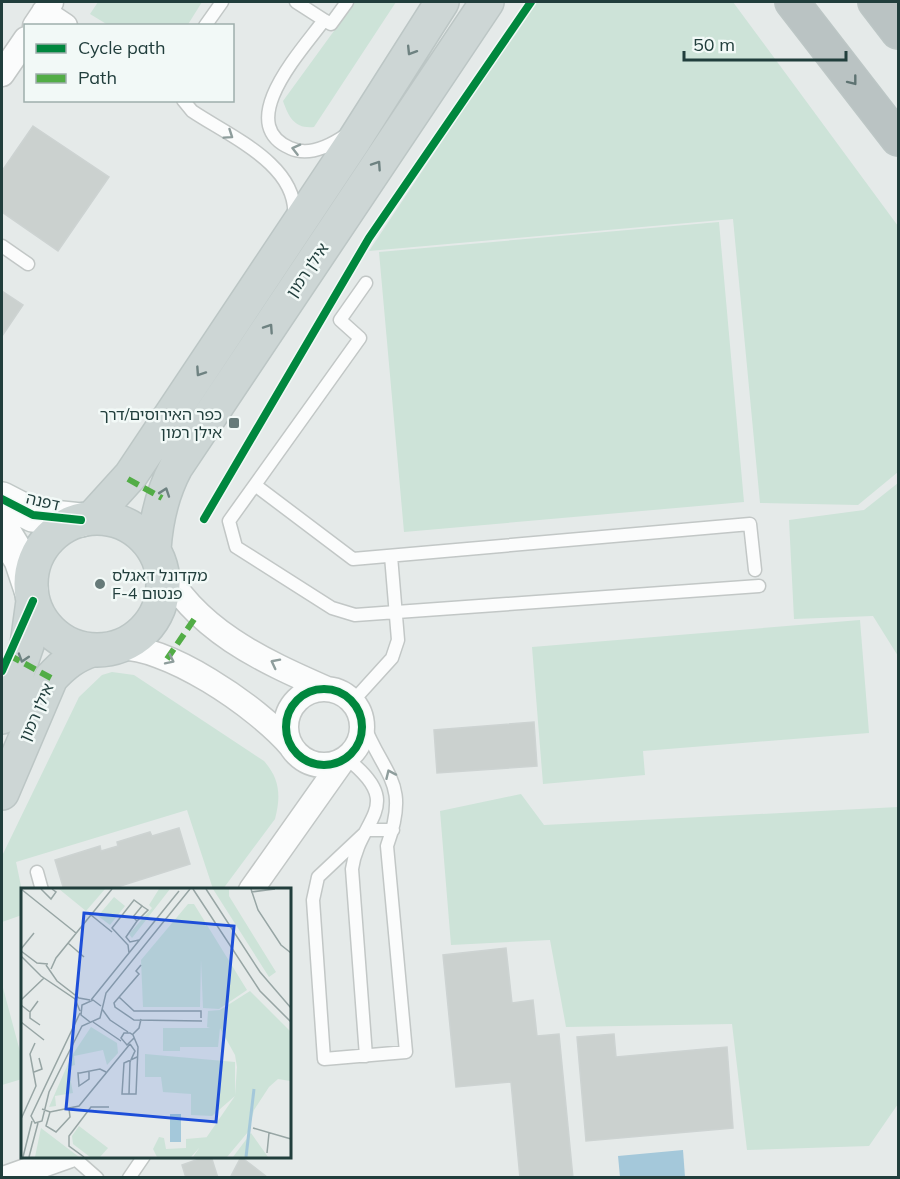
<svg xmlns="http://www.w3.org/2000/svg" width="900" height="1179" font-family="Mulish,'Noto Sans Hebrew',sans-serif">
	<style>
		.green { fill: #cde3d8 }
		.water { fill: #a4c8da }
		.building { fill: #cbd1cf; stroke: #cdd3d2; stroke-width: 1.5 }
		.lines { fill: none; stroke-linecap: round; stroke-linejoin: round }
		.lane-casing { stroke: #c2c7c6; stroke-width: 15 }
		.street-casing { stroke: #c2c7c6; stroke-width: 27 }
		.secondary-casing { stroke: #c0c8c6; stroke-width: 36 }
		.primary-casing { stroke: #bcc6c5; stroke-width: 36 }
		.highway-casing { stroke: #bcc6c5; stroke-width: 36 }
		.lane { stroke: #fbfcfc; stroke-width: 12 }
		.street { stroke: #fbfcfc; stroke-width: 24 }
		.secondary { stroke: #fbfcfc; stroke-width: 33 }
		.primary { stroke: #cdd6d5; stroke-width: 33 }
		.highway { stroke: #bac3c3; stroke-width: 33 }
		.quiet { stroke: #52ad46; stroke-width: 6; stroke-dasharray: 12 6; stroke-linecap: butt }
		.cycleway-casing { stroke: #f2f9f7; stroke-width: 11 }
		.cycleway { stroke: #00873e; stroke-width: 8 }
		.oneway { stroke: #6e8281 }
		.oneway2 { stroke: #5e7372 }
		.oneway3 { stroke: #8e9d9c }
		.poi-dot { fill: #667a79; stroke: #f2f9f7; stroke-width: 2 }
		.labels { text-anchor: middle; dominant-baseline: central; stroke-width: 5; stroke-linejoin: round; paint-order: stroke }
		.street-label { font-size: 16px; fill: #213e3c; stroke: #f2f9f7 }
		.poi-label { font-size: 16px; fill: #213e3c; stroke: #f2f9f7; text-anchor: end }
		.inset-river { fill: none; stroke: #a4c8da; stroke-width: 3 }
		.inset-road { fill: none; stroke: #97a5a4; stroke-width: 1.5 }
		.view { fill: #1d4ed8; fill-opacity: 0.15; stroke: #1d4ed8; stroke-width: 3 }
		.inset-edge { fill: none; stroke: #213e3c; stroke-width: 3 }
	</style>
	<rect width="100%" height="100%" fill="#e5eae9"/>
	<path class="green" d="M98,2H202L187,26L108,25L90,14Z
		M355,2H396L314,127C295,129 289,118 283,101Z
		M535,2H733L898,226V472L858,505L760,503L733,219L369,251Z
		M719,222L744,502L404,532L379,252Z
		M898,483V656L873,616L794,619L789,520L864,510Z
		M860,620L869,733L643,751L645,775L543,784L532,647Z
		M112,672L134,675L264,761C280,779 281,796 275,819L223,889H213L187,810L16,862L22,891V915L2,922V856L79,697L102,675Z
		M521,794L544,825L898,807V1104L869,1146L747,1150L732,1024L566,1027L550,940L451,945L440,811Z
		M2,984L22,1059V1079L2,1085Z"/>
	<path class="water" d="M683,1150L685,1177H620L618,1156Z"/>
	<path class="building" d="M33,126L109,177L58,251L2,212V171Z
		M2,291L23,305L2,336Z
		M534,722L537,766L437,773L434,730Z
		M179,828L190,864L108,890H64L55,860L100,846L101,851L118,846L117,842L150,832L152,836Z
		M506,948L512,1003L533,1000L537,1036L559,1034L573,1178H520L511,1082L456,1087L443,955Z
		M614,1034L616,1057L727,1047L733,1128L586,1141L577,1037Z
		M207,1156H211L218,1178H186L182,1165Z
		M241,1157L267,1177L266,1178H230Z"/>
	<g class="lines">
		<g class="lane-casing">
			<path id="lane" d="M296,2L324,20C303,49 233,123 290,148C309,157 330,146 346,135
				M324,20L331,24L347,2
				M205,26L222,2
				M183,100L192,111C229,136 299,165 294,217
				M2,246L28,264
				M366,283L340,320L360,338L229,521L236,547L332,608L355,615L759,586
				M255,485L353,559L750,524L755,570
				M353,701L392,658L398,640L391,556
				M363,723C385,778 410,782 387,846L406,1052L324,1059L313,900L318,877L368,830H393
				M346,758C408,806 359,818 352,869L366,1056
				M37,872L42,890
				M72,1156L97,1178
				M129,1178L144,1156"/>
		</g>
		<g class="street-casing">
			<path id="street" d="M44,12L65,26
				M35,26L51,2
				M2,74L26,39
				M160,563C195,630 261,660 327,689
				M114,648C164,642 259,708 291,746
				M286 727a38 38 0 1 1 76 0a38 38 0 1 1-76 0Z
				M251,890L343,760
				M6,1178L68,1156"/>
		</g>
		<g class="secondary-casing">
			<path id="secondary" d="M2,499L33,515L81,520
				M2,529L21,560L31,590"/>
		</g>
		<g class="primary-casing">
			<path id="primary" d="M31 584a66 66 0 1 1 132 0a66 66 0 1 1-132 0Z
				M92,518L131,475L355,139L442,2
				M154,549C156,520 162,493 176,467L487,2
				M2,717L27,645L33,601
				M2,793L51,678C64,664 74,656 92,650"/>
		</g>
		<g class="highway-casing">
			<path id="highway" d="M792,2L898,139
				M875,2L898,32"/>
		</g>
		<use href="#lane" class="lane"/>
		<use href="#street" class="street"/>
		<use href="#secondary" class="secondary"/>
		<use href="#primary" class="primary"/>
		<use href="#highway" class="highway"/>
		<path class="quiet" d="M128,479L162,498
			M9,655L51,678
			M167,659L197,615"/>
		<g class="cycleway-casing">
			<path id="cycleway" d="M2,499L33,515L81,520
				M204,519L369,238L531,2
				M2,671L33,601
				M286 727a38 38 0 1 1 76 0a38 38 0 1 1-76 0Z"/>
		</g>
		<use href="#cycleway" class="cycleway"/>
	</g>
	<defs><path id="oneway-chevron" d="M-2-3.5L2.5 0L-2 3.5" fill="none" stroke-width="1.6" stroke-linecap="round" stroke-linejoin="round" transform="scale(1.5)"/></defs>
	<g class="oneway">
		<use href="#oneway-chevron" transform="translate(411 51) rotate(122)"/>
		<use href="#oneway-chevron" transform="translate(377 165) rotate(-56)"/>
		<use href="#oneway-chevron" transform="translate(269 328) rotate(-56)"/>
		<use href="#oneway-chevron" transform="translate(200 372) rotate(124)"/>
		<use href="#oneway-chevron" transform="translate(165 492) rotate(-71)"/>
		<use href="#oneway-chevron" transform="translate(23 658) rotate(107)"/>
	</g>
	<use class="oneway2" href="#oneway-chevron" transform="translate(853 81) rotate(52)"/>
	<g class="oneway3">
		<use href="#oneway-chevron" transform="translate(229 135) rotate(34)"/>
		<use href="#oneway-chevron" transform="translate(296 149) rotate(-166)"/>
		<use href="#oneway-chevron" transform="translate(170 660) rotate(26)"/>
		<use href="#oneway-chevron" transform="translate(275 663) rotate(-153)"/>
		<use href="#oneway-chevron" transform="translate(390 774) rotate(-114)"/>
	</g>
	<g class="poi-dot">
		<rect x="228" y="417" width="12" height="12" rx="3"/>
		<circle cx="100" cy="584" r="6"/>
	</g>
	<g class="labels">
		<g class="street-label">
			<text transform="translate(307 270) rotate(-56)">אילן רמון</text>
			<text transform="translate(43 501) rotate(13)">דפנה</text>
			<text transform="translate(36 712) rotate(-66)">אילן רמון</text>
		</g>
		<g class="poi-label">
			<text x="222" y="414">כפר האירוסים/דרך<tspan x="222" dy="18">אילן רמון</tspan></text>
			<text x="112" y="575" text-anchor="start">מקדונל דאגלס<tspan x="112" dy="18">F-4 פנטום</tspan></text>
		</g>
	</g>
	<g transform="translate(21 888)">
		<rect width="270" height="270" fill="#e5eae9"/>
		<path d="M38,1H84L65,23ZM138,1H149L111,50L108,46L131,20L128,17ZM192,1H208V8L255,84L248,89ZM93,9L104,18L89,37L77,28ZM167,16H173L226,102L198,121L182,120L180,72L179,119H122L120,72ZM229,103L270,144L269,193L257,191L248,199L233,222L227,244L206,269H172L214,208L191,228L170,227V206L142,204L140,189H124V166L214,174V207L216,179L214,167L199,140L197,159H159V163H142V140H189L186,139L187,123L199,122ZM70,139L96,155L97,165L86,177L82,162L53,168L54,177L47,179L52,205L34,208L35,218L28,219L50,169ZM58,238L87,260L79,269H69L52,256L51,248ZM20,240L58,269H14ZM230,245L247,269H212ZM138,249L143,250L145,261L165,260V251L188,249L170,269H136L132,261Z" fill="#cde3d8"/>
		<path d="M149,226H160V254H149Z" fill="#a4c8da"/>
		<path class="inset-river" d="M225,269L233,201"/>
		<path class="inset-road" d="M0,1L55,45M20,1L30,11L35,4L31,1M172,1L239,103L270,134M185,1L239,84L270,120M230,1L237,22L260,57L270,65M230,4L254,1M70,27L91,44M116,33L127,22L121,18M47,55L63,69M0,61L13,45M0,63L16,75L27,76M108,65L107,57L91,40L113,12L121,18L112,29L116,33L105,49L109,54L118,52M0,68L20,88L54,111L59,123M25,77L36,93L58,110L69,112M120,77L115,83L118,86L93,115L94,119L113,132L181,133M30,81L35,70L91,1M98,109L113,123H180V130M0,112L23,90M70,112L158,3M0,117L9,124L17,113M81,121L89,132L107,144M9,124V130L19,137M59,125L10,228L14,235L21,233L28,204L61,138L79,130L85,105L169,1M0,134L23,152M69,134L60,127L61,117L72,112L80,118M72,134L100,153M111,147L118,140L120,131M113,150L106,157L100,150L103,145H109L112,147L117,159L115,206H101L103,175L116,169M68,183V191L58,198L57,185H59L79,181L85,184M13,184L21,181L18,170M108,206L109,174L114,163L109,156M21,221L29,224L58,218L109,156M29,224L25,238L35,244L49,229L48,221M0,231L15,198L9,166L14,155M232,240L270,251M246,265L248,245M2,269L11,233M8,269L17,235M63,269L48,258V248L70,219H88"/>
		<path class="view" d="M63,25L213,38L195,234L45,221Z"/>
		<rect width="270" height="270" class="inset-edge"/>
	</g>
	<rect width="900" height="1179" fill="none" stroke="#213e3c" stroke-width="6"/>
	<rect x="24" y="24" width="210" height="78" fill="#f2f9f7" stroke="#9eaeac" stroke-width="1.5"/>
	<rect x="36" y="44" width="30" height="9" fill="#00873e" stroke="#9eaeac" stroke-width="1.5"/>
	<text x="78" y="54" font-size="18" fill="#213e3c">Cycle path</text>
	<rect x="36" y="74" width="30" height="9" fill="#52ad46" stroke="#9eaeac" stroke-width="1.5"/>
	<text x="78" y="84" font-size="18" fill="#213e3c">Path</text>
	<path d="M684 51v9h162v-9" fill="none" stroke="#213e3c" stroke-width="3"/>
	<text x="693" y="51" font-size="18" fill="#213e3c" stroke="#f2f9f7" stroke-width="4.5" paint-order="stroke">50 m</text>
</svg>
